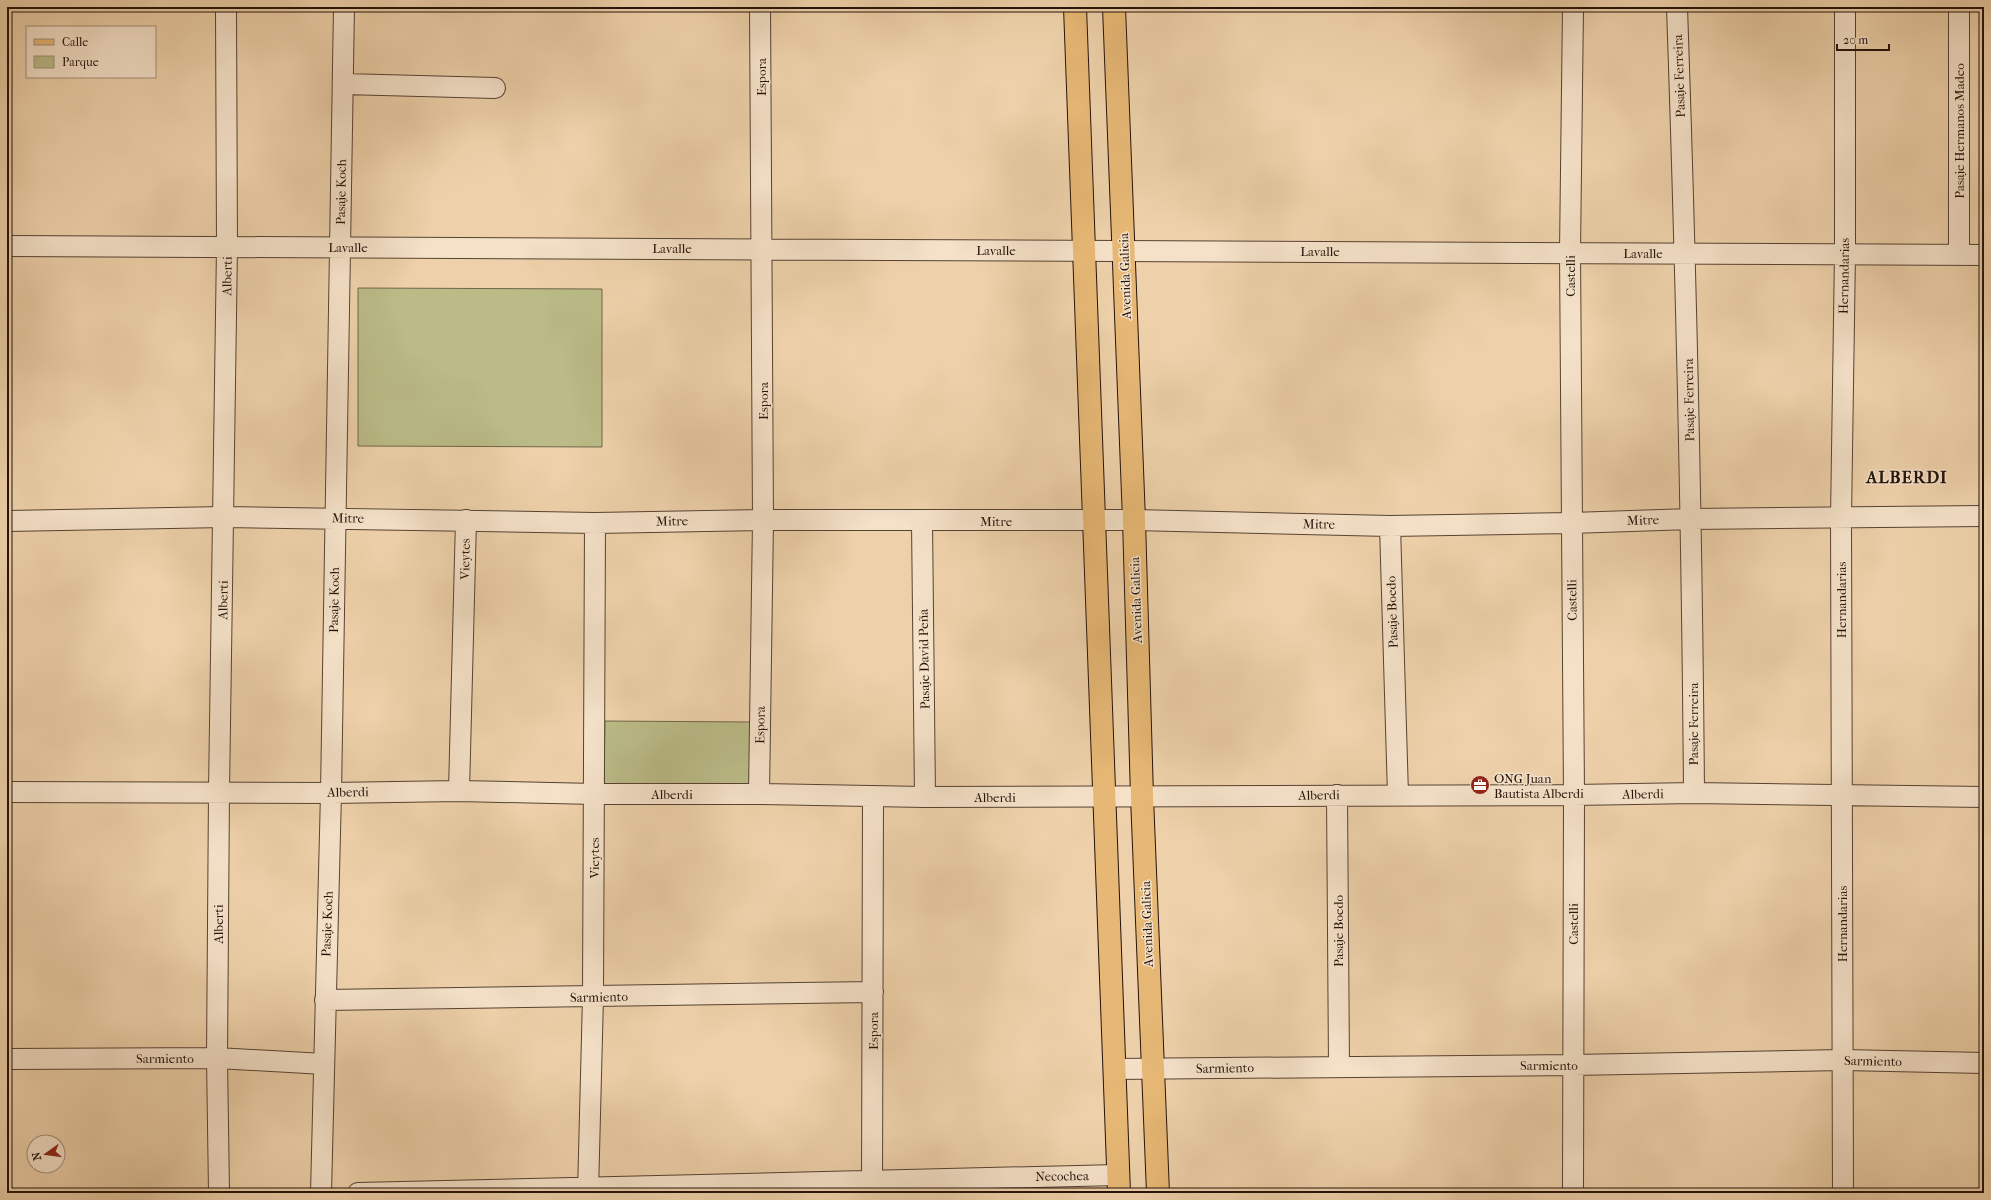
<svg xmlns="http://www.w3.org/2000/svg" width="1991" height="1200" font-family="'IM FELL French Canon',serif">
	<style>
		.green { fill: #babb87; stroke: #706749 }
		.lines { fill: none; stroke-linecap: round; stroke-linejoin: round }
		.minor-casing { stroke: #574233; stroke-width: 22 }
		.major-casing { stroke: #25130b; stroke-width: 24 }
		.minor { stroke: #f4e1c8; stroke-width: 20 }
		.major { stroke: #e7b875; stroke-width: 22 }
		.labels { text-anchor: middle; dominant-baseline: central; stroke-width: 3; stroke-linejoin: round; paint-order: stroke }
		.street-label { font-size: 13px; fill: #25130b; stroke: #f4e1c8 }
		.poi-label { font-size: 13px; fill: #25130b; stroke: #f4e1c8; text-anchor: start }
		.district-label { font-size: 17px; font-weight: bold; letter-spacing: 1px; fill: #25130b; stroke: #f4e1c8 }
	</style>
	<rect width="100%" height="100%" fill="#eed1aa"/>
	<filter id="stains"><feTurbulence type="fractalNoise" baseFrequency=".005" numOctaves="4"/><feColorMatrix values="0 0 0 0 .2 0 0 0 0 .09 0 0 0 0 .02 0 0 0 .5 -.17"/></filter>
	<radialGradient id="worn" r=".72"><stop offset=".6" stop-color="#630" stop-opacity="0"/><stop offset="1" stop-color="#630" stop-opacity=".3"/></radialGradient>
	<path class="green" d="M358,288L602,289V447L358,446Z
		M605,721L751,722V785L604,784Z"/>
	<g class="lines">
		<g class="minor-casing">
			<path id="minor" d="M1573,7L1570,252L1574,795L1573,1193
				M1677,7C1686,269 1692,531 1694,793
				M344,84L495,88
				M7,246L1984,255
				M1959,255V7
				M7,521L225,517L595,523L763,520H1134L1390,526L1571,523L1691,519L1984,516
				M922,521L925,797
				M1390,526L1398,795
				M459,791L466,520
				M7,792L331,793L459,791L595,794H759L925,797L1574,795L1694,793L1984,797
				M759,794L763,520L760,7
				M1337,795L1339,1066
				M325,1000L873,992
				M7,1059L217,1058L324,1064
				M1114,1069L1572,1065L1843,1060L1984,1063
				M219,1193L217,1058L219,792L227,247L226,7
				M321,1193L331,793L344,7
				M358,1193L1118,1175
				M588,1193L593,997L595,523
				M872,1193L873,796
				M1843,1193L1841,518L1845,253V7"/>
		</g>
		<g class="major-casing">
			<path id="major" d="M1075,7L1119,1193
				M1114,7L1134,520L1142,797L1158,1193"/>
		</g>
		<use href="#minor" class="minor"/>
		<use href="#major" class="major"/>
	</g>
	<defs>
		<g id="office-disc" transform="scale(1)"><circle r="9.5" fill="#8f2418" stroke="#f4e1c8"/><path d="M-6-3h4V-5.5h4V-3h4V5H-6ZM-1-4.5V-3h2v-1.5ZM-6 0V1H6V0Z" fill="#fff"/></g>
	</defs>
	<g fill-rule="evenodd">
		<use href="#office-disc" x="1480" y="785"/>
	</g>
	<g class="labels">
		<g class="street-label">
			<text transform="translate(1679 76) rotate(-92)">Pasaje Ferreira</text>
			<text transform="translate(761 77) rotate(-90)">Espora</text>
			<text transform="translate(1959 131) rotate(-90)">Pasaje Hermanos Madeo</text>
			<text transform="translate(341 192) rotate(-89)">Pasaje Koch</text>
			<text x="348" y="247">Lavalle</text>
			<text x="672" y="248">Lavalle</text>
			<text x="996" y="250">Lavalle</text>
			<text x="1320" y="251">Lavalle</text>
			<text x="1643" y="253">Lavalle</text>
			<text transform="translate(227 276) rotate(-89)">Alberti</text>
			<text transform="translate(1125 276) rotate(-92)">Avenida Galicia</text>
			<text transform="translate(1570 276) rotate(-90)">Castelli</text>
			<text transform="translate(1844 276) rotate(-89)">Hernandarias</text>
			<text transform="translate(1689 400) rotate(-91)">Pasaje Ferreira</text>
			<text transform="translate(763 401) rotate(-90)">Espora</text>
			<text transform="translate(348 518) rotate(1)">Mitre</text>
			<text transform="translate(1643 520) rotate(-2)">Mitre</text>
			<text transform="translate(672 521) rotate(-1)">Mitre</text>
			<text x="996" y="521">Mitre</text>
			<text transform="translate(1319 524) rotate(1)">Mitre</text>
			<text transform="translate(465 559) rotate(-89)">Vieytes</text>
			<text transform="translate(223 600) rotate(-89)">Alberti</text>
			<text transform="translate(334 600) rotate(-89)">Pasaje Koch</text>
			<text transform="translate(1136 600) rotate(-92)">Avenida Galicia</text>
			<text transform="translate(1572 600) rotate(-91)">Castelli</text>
			<text transform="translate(1841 600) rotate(-90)">Hernandarias</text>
			<text transform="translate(1392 612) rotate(-92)">Pasaje Boedo</text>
			<text transform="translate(924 659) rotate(-91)">Pasaje David Peña</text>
			<text transform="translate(1693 724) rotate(-90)">Pasaje Ferreira</text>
			<text transform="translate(760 725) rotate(-89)">Espora</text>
			<text transform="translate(348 792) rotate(-1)">Alberdi</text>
			<text x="672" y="794">Alberdi</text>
			<text transform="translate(1643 794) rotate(-1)">Alberdi</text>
			<text transform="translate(1319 795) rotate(-1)">Alberdi</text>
			<text x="995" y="797">Alberdi</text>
			<text transform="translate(594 858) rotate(-90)">Vieytes</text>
			<text transform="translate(218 924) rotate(-90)">Alberti</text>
			<text transform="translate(327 924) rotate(-88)">Pasaje Koch</text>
			<text transform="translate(1147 924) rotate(-92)">Avenida Galicia</text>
			<text transform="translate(1573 924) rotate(-90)">Castelli</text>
			<text transform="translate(1842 924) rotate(-90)">Hernandarias</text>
			<text transform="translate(1338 931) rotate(-90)">Pasaje Boedo</text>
			<text transform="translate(599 997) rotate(-1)">Sarmiento</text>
			<text transform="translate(873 1031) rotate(-90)">Espora</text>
			<text x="165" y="1058">Sarmiento</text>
			<text transform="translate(1873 1061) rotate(1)">Sarmiento</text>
			<text x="1549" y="1065">Sarmiento</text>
			<text transform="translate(1225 1068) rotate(-1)">Sarmiento</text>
			<text transform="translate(1062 1176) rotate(-1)">Necochea</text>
		</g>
		<g class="poi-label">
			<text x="1494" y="778">ONG Juan<tspan x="1494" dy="15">Bautista Alberdi</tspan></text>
		</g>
		<g class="district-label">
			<text x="1907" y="477">ALBERDI</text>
		</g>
	</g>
	<rect width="1991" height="1200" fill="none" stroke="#eed1aa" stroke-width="24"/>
	<rect x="8" y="8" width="1975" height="1184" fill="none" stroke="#25130b" stroke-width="2"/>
	<rect x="12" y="12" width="1967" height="1176" fill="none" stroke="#25130b"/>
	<rect x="26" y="26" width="130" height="52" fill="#f4e1c8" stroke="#a18f7c"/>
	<rect x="34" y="39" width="20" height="6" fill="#e7b875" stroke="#a18f7c"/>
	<text x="62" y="46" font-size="12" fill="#25130b">Calle</text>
	<rect x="34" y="56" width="20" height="12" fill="#babb87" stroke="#a18f7c"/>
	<text x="62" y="66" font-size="12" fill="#25130b">Parque</text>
	<g transform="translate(46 1154) rotate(256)"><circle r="19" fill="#f4e1c8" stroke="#a18f7c"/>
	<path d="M0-3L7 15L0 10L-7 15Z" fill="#8f2418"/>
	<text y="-6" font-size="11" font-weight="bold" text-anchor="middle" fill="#25130b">N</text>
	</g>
	<path d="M1837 44v6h52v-6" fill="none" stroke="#25130b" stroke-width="2"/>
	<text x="1843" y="44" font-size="12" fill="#25130b" stroke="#f4e1c8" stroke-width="3" paint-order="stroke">20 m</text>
	<rect width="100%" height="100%" filter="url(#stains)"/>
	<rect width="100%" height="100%" fill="url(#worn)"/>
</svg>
